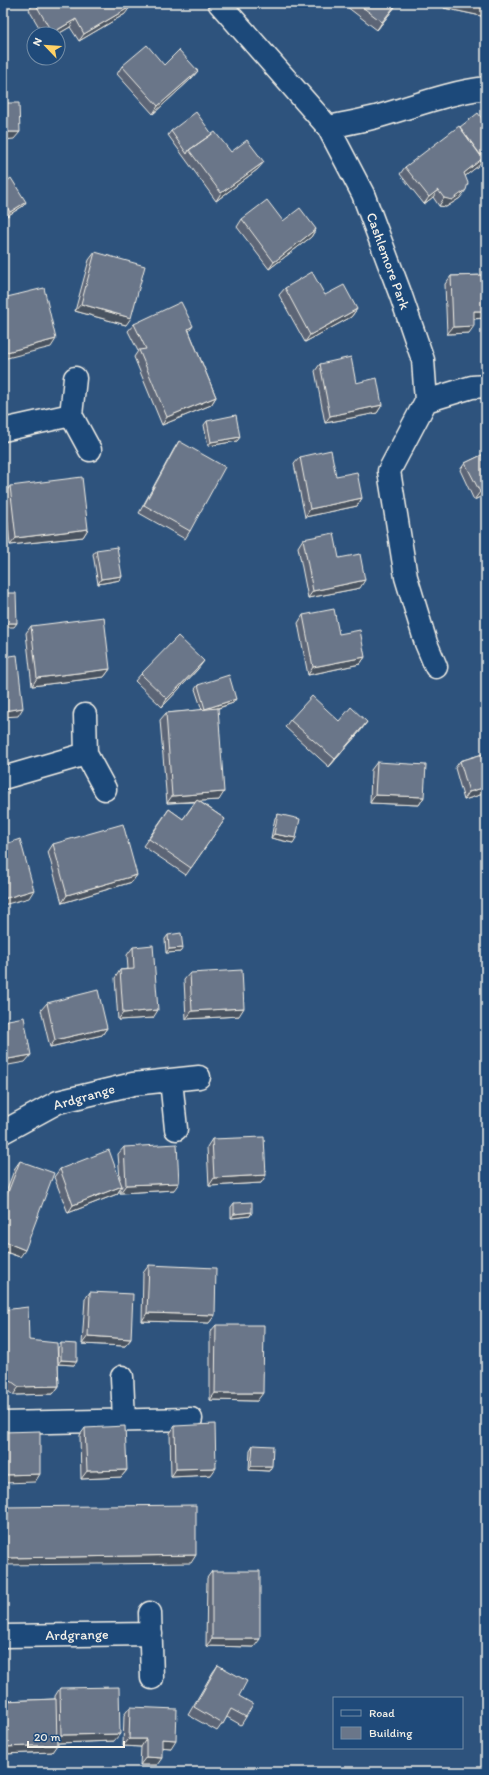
<svg xmlns="http://www.w3.org/2000/svg" width="489" height="1775" font-family="Itim,sans-serif">
	<style>
		.lines { fill: none; stroke-linecap: round; stroke-linejoin: round }
		.minor-casing { stroke: #f4f1e8; stroke-width: 25 }
		.minor { stroke: #1f4a7a; stroke-width: 22 }
		.wall { fill: #5b6576; stroke: #f4f1e8 }
		.shaded-wall { fill: #4a5360; stroke: #f4f1e8 }
		.building { fill: #6a7689; stroke: #f4f1e8 }
		.labels { text-anchor: middle; dominant-baseline: central; stroke-width: 3; stroke-linejoin: round; paint-order: stroke }
		.street-label { font-size: 14px; fill: #f4f1e8; stroke: #1f4a7a }
	</style>
	<rect width="100%" height="100%" fill="#2e537d"/>
	<filter id="ink" filterUnits="userSpaceOnUse"><feTurbulence type="fractalNoise" baseFrequency=".025" numOctaves="2"/><feDisplacementMap in="SourceGraphic" scale="8" xChannelSelector="R" yChannelSelector="G"/><feConvolveMatrix kernelMatrix="1 2 1 2 8 2 1 2 1" color-interpolation-filters="sRGB"/></filter>
	<g filter="url(#ink)">
		<g class="lines">
			<g class="minor-casing">
				<path id="minor" d="M219,3L328,127L363,194L400,293L423,360L426,401L389,471L406,577L426,643L436,667
					M328,127C344,124 360,121 376,117C415,106 446,93 486,88
					M75,378L71,415L90,450
					M426,401L472,387L486,386
					M3,430L71,415
					M85,715L86,754L105,789
					M3,778L86,754
					M171,1080L176,1129
					M3,1132L58,1102L133,1084L199,1077
					M122,1377L124,1420
					M3,1423L191,1419
					M150,1613L152,1678
					M3,1636L151,1634"/>
			</g>
			<use href="#minor" class="minor"/>
		</g>
		<path class="wall" d="M34,3L125,14L79,41L70,27L58,34H43L29,10Z
			M342,3H398L377,30Z
			M445,3H486V17L444,8Z
			M164,65L192,78L153,114L117,74L122,66Z
			M171,131L212,134L231,152L258,169L216,201L168,135Z
			M481,156L478,166L465,176L460,198L446,207L439,206L433,197L424,204L400,174L405,167Z
			M3,184L26,202L23,206L7,216L3,210Z
			M242,219L283,221L316,229L311,237L269,269L237,227Z
			M95,252L126,325L75,311L89,260Z
			M486,275V318L474,319L469,333L447,334L445,284L451,276Z
			M285,288L325,295L357,309L351,317L305,342L279,295Z
			M134,324L189,331L216,397L211,405L162,425L134,357L138,351L128,331Z
			M320,364L356,383L382,405L377,413L325,423L315,371Z
			M207,421L240,437L237,441L208,446L204,425Z
			M179,441L190,531L185,539L139,513L174,449Z
			M486,453V494L474,500L460,470L465,463Z
			M300,457L336,476L362,498L357,506L305,517L294,464Z
			M10,486L88,529L83,537L10,545L5,493Z
			M303,539L339,558L360,588L308,598L298,547Z
			M96,550L122,576L120,580L98,584L93,554Z
			M303,615L339,634L365,657L360,664L308,675L298,623Z
			M31,626L110,669L104,677L32,686L26,633Z
			M198,669L162,707L135,681L141,674Z
			M198,685L233,703L216,709L219,800L199,801L225,819L186,875L143,846L169,809L183,819L195,802L167,803L160,720L166,713L202,710L195,689Z
			M290,720L339,721L362,729L329,767L285,727Z
			M486,753V793L464,800L455,768L460,761Z
			M377,762L424,797L419,805L370,803L371,770Z
			M278,814L293,843L271,838L275,818Z
			M53,844L137,875L132,882L62,903L48,852Z
			M168,935L183,948L180,952L166,953L165,939Z
			M133,947L153,1018L118,1020L115,978L120,970L128,969L127,955Z
			M190,973L239,1016L186,1019L184,980Z
			M47,1003L107,1028L102,1035L50,1047L41,1010Z
			M212,1139L266,1175L261,1183L209,1186L207,1147Z
			M124,1147L174,1190L120,1193V1189L117,1194L68,1213L54,1177L60,1169L120,1179L118,1154Z
			M20,1161V1257L3,1251V1199L15,1168Z
			M234,1203L252,1212L250,1216L231,1218V1207Z
			M149,1265L215,1315L209,1323L142,1321L143,1273Z
			M90,1292L131,1339L125,1346L82,1344L85,1299Z
			M3,1310L29,1340L58,1362V1348L61,1343L77,1361L74,1365L58,1364L59,1386L53,1394L13,1395L3,1387Z
			M216,1325L257,1401L210,1400V1332Z
			M175,1426L211,1475L171,1477L170,1433Z
			M85,1428L127,1470L121,1477L81,1479L80,1435Z
			M253,1445L269,1471L249,1470L250,1450Z
			M212,1571L254,1647L206,1646L207,1578Z
			M218,1665L239,1696L246,1717L241,1725L227,1717L217,1731L188,1715L213,1672Z
			M60,1688L114,1741L57,1743L52,1752L3,1754V1701L55,1699V1696Z
			M130,1707L171,1748L162,1747L157,1765H140L141,1747L123,1746L124,1715Z"/>
		<path class="shaded-wall" d="M397,3H398L377,30L382,22Z
			M448,3H462L486,8V17L444,8Z
			M130,7L125,14L79,41L84,34Z
			M76,19L70,27L58,34H51Z
			M198,71L192,78L153,114L158,106Z
			M3,132H20L14,139L3,140Z
			M486,151V153L474,161L477,157Z
			M483,158L478,166L459,181L464,173Z
			M264,162L258,169L216,201L221,193Z
			M438,190L433,197L424,204L429,197Z
			M466,190L460,198L446,207L439,206L444,198Z
			M26,202L23,206L7,216L10,212Z
			M316,229L311,237L269,269L274,262Z
			M81,304L131,318L126,325L75,311Z
			M357,309L351,317L305,342L310,335Z
			M474,311H486V318L469,319Z
			M193,326L187,334L188,329Z
			M474,326L469,333L447,334L453,327Z
			M56,339L51,347L3,359V353Z
			M216,397L211,405L162,425L167,417Z
			M382,405L377,413L325,423L330,416Z
			M240,437L237,441L208,446L211,442Z
			M486,489V494L474,500L480,492Z
			M362,498L357,506L305,517L310,509Z
			M88,529L83,537L10,545L16,538Z
			M122,576L120,580L98,584L101,579Z
			M365,580L360,588L308,598L313,591Z
			M3,623H17L14,627H3Z
			M365,657L360,664L308,675L313,667Z
			M204,661L198,669L162,707L167,699Z
			M110,669L104,677L32,686L37,678Z
			M236,699L233,703L202,713L205,709Z
			M23,708L18,716L3,717V711Z
			M367,722L362,729L329,767L335,759Z
			M486,787V793L464,800L469,792Z
			M224,792L219,800L167,803L172,796Z
			M375,795L424,797L419,805L370,803Z
			M274,834L296,838L293,843L271,838Z
			M137,875L132,882L62,903L67,895Z
			M34,890L29,898L3,905V899Z
			M183,948L180,952L166,953L169,949Z
			M244,1008L239,1016L186,1019L192,1011Z
			M158,1010L153,1018L118,1020L123,1013Z
			M107,1028L102,1035L50,1047L55,1040Z
			M31,1055L25,1062L3,1066V1060Z
			M266,1175L261,1183L209,1186L214,1178Z
			M179,1183L174,1190L120,1193L126,1185Z
			M122,1186L117,1194L68,1213L73,1205Z
			M252,1212L250,1216L231,1218L234,1214Z
			M3,1241L25,1250L20,1257L3,1251Z
			M147,1313L215,1315L209,1323L142,1321Z
			M88,1336L131,1339L125,1346L82,1344Z
			M61,1360L77,1361L74,1365L58,1364Z
			M59,1386L53,1394L13,1395L19,1387Z
			M215,1393H263L257,1401L210,1400Z
			M251,1466H272L269,1471L249,1470Z
			M216,1468L211,1475L171,1477L176,1469Z
			M127,1470L121,1477L81,1479L87,1471Z
			M40,1474L35,1482L3,1483V1475Z
			M196,1555L191,1563L3,1565V1558Z
			M212,1639H260L254,1647L206,1646Z
			M120,1734L114,1741L56,1743L61,1735Z
			M129,1739H146L141,1747L123,1746Z
			M162,1739L176,1740L171,1748L157,1747Z
			M57,1745L52,1752L3,1754V1747Z
			M146,1757L162,1758L157,1765H140Z"/>
		<path class="building" d="M35,3H128L130,7L84,34L76,19L52,33Z
			M357,3H397L382,22Z
			M462,3H486V8Z
			M147,45L164,65L179,50L198,71L158,106L122,66Z
			M3,103H19L20,132H3Z
			M196,112L212,134L189,150L187,154L171,131Z
			M478,113L486,124V151L480,155L460,127Z
			M459,126L483,158L464,173L468,183L466,190L452,200L444,198L438,190L429,197L405,167Z
			M215,132L231,152L247,140L264,162L221,193L189,150Z
			M11,178L26,202L10,212L3,201V184Z
			M267,200L283,221L300,208L316,229L274,262L242,219Z
			M95,252L145,266L131,318L81,304Z
			M312,272L325,295L344,285L357,309L310,335L285,288Z
			M486,275V311H474V326L453,327L451,276Z
			M44,288L56,339L3,353V298Z
			M181,302L193,326L188,329L216,397L167,417L139,350L146,349L134,324Z
			M351,357L356,383L377,378L382,405L330,416L320,364Z
			M236,415L240,437L211,442L207,421Z
			M179,441L225,467L190,531L144,505Z
			M331,450L336,476L357,472L362,498L310,509L300,457Z
			M486,453V489L480,492L465,463Z
			M82,477L88,529L16,538L10,486Z
			M334,533L339,558L360,554L365,580L313,591L303,539Z
			M117,547L122,576L101,579L96,550Z
			M3,593H16L17,623H3Z
			M334,609L339,634L360,630L365,657L313,667L303,615Z
			M104,617L110,669L37,678L31,626Z
			M178,636L204,661L167,699L141,674Z
			M17,655L23,708L3,711V657Z
			M229,675L236,699L205,709L198,685Z
			M312,696L339,721L351,707L367,722L335,759L290,720Z
			M218,708L224,792L172,796L166,713Z
			M486,753V787L469,792L460,761Z
			M377,762L426,765L424,797L375,795Z
			M197,800L225,819L191,868L149,839L169,809L183,819Z
			M278,814L300,819L296,838L274,834Z
			M123,824L137,875L67,895L53,844Z
			M20,839L34,890L3,899V845Z
			M181,933L183,948L169,949L168,935Z
			M153,945L158,1010L123,1013L120,970L134,969L133,947Z
			M242,970L244,1008L192,1011L190,973Z
			M98,990L107,1028L55,1040L47,1003Z
			M24,1017L31,1055L3,1060V1021Z
			M264,1137L266,1175L214,1178L212,1139Z
			M177,1144L179,1183L126,1185L124,1147Z
			M109,1150L122,1186L73,1205L60,1169Z
			M20,1161L54,1173L25,1250L3,1241V1205Z
			M252,1202V1212L234,1214V1203Z
			M149,1265L216,1268L215,1315L147,1313Z
			M90,1292L133,1294L131,1339L88,1336Z
			M28,1307L29,1340L57,1343L59,1386L19,1387L3,1375V1310Z
			M216,1325H264L263,1393H215Z
			M61,1343L77,1344V1361L61,1360Z
			M215,1424L216,1468L176,1469L175,1426Z
			M125,1426L127,1470L87,1471L85,1428Z
			M40,1431V1474L3,1475V1432Z
			M253,1445L273,1446L272,1466H251Z
			M196,1505V1555L3,1558V1507Z
			M212,1571H260V1639H212Z
			M218,1665L247,1681L239,1696L253,1704L246,1717L231,1709L223,1724L194,1707Z
			M119,1687L120,1734L61,1735L60,1688Z
			M56,1699L57,1745L3,1747V1701Z
			M130,1707L177,1709L176,1740L162,1739V1758L146,1757V1739H129Z"/>
	</g>
	<g class="labels">
		<g class="street-label">
			<text transform="translate(388 261) rotate(70)">Cashlemore Park</text>
			<text transform="translate(84 1097) rotate(-16)">Ardgrange</text>
			<text transform="translate(77 1635) rotate(-1)">Ardgrange</text>
		</g>
	</g>
	<rect width="489" height="1775" fill="none" stroke="#1f4a7a" stroke-width="16"/>
	<rect x="8" y="8" width="473" height="1759" fill="none" stroke="#f4f1e8" stroke-width="1.5" filter="url(#ink)"/>
	<rect x="333" y="1697" width="130" height="52" fill="#1f4a7a" stroke="#748da6"/>
	<rect x="341" y="1710" width="20" height="6" fill="#1f4a7a" stroke="#748da6"/>
	<text x="369" y="1717" font-size="12" fill="#f4f1e8">Road</text>
	<rect x="341" y="1727" width="20" height="12" fill="#6a7689" stroke="#748da6"/>
	<text x="369" y="1737" font-size="12" fill="#f4f1e8">Building</text>
	<g transform="translate(46 46) rotate(295)"><circle r="19" fill="#1f4a7a" stroke="#748da6"/>
	<path d="M0-3L7 15L0 10L-7 15Z" fill="#ffd166"/>
	<text y="-6" font-size="11" font-weight="bold" text-anchor="middle" fill="#f4f1e8">N</text>
	</g>
	<path d="M28 1741v6h96v-6" fill="none" stroke="#f4f1e8" stroke-width="2"/>
	<text x="34" y="1741" font-size="12" fill="#f4f1e8" stroke="#1f4a7a" stroke-width="3" paint-order="stroke">20 m</text>
</svg>
